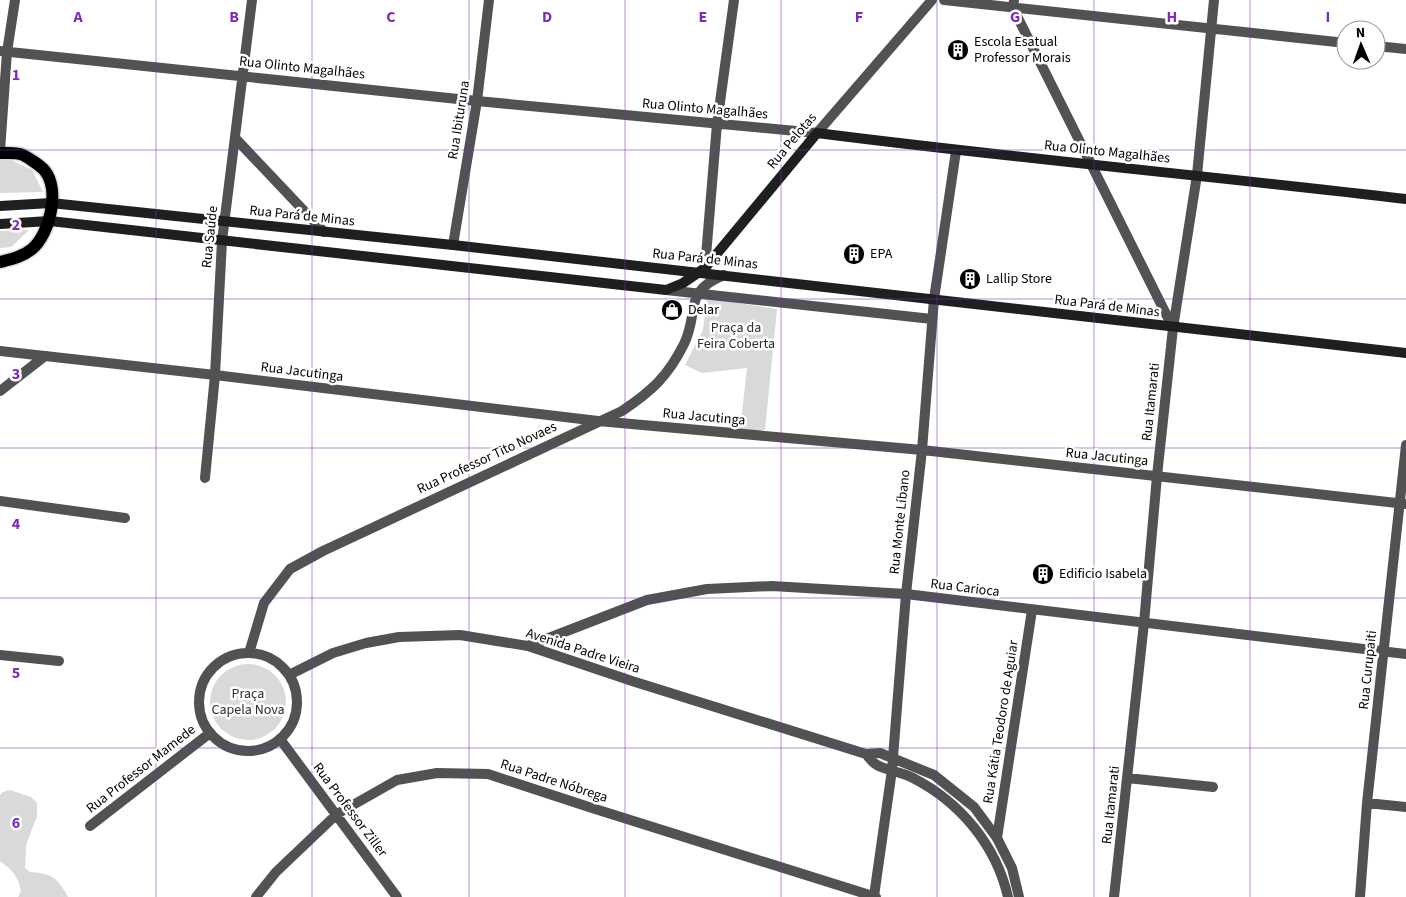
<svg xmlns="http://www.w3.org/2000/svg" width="1406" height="897" font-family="'Source Sans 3',sans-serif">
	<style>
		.green { fill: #d9d9d9 }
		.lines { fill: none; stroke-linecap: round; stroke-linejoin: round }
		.primary-casing { stroke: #dbdbdb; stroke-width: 15 }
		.minor { stroke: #525252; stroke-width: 10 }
		.tertiary { stroke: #525252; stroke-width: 10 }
		.secondary { stroke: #1f1f1f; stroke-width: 10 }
		.primary { stroke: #000; stroke-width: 12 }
		.grid { fill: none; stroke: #7b2cbf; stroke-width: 1; stroke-opacity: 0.55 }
		.labels { text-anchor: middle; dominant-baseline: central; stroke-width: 5; stroke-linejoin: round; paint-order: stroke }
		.poi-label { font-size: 14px; fill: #000; stroke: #fff; text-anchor: start }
		.street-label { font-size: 14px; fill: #000; stroke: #fff }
		.park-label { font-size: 14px; fill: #303030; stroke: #fff }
		.grid-label { font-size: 16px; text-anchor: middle; font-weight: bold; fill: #7b2cbf; stroke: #fff; stroke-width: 5; stroke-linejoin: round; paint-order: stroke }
	</style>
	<rect width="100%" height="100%" fill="#fff"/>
	<path class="green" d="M0,155L32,170L43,192L0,193Z
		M29,230L11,247L0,248V231Z
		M707,298L777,309L765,430H740L747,368L702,373L685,365L703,330Z
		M210 702a38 38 0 1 1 76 0a38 38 0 1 1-76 0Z
		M10,790L31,797L37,803V816L26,845L25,868L30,872C51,873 58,878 68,897H18L21,891C18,876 13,871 0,861V795L3,792Z"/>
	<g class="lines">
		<g class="primary-casing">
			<path id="primary" d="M0,153C7,153 17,152 23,155C29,158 41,166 45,171C60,190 50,234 32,249C22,257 12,259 0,262"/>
		</g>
		<path class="minor" d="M944,0L1346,43
			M1014,0L1013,8L1173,328
			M1376,46L1406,49
			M0,51L477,101L817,133L932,0
			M236,139L324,232
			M0,151L7,52L15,0
			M453,245L477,101L489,0
			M705,268L717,124L734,0
			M0,391L45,356
			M205,478L215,375L222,241L252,0
			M0,501L125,518
			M528,646L647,600L707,589L772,586L906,594L1406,654
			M0,655L59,661
			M280,739L397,897
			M1127,778L1213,787
			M1367,803L1406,807
			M90,826L210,733
			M997,838L1032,610
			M874,896L892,770
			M256,897L276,872L337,814L397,780L437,773L488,774L592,808L876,897
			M1114,897L1144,623L1157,476L1173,328L1197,175L1214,0
			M1360,897L1367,803L1406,445"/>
		<path class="tertiary" d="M666,290L932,319
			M0,351L215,375L598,421L922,450L1406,504
			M249,653L264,603L290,569L323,551L622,411C652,391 668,376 684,344C700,311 682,292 724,275
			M199 702a49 49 0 1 1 98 0a49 49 0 1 1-98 0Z
			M289,675L333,653L366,643L399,637L460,635L528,646L632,681L866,754L880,753L934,775L974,807L997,838L1012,868L1019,897
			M866,754C869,758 873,763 877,765C888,771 902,772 913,778C960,802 996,845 1008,897
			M892,770L906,594L922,450L934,299L956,151"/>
		<path class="secondary" d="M0,206L51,203L453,245L1406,353
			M0,224L50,221L666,290L683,283L705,268L817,133C1013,158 1210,176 1406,199"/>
		<use href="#primary" class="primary"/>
	</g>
	<path class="grid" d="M156,0V897M312,0V897M469,0V897M625,0V897M781,0V897M937,0V897M1094,0V897M1250,0V897M0,150H1406M0,299H1406M0,448H1406M0,598H1406M0,748H1406"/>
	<defs>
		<g id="building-disc" transform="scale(1.125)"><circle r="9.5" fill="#000" stroke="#fff"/><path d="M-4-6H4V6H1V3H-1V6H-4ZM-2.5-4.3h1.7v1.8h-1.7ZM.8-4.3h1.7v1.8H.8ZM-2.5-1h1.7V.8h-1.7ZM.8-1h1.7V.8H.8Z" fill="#fff"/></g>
		<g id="shop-disc" transform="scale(1.125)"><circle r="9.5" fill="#000" stroke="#fff"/><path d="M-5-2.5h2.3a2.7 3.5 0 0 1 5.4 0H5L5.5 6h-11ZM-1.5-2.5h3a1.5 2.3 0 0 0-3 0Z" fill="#fff"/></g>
	</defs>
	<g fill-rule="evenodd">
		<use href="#building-disc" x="958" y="50"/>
		<use href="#building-disc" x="854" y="254"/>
		<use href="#building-disc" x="970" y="279"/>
		<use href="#shop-disc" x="672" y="310"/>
		<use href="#building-disc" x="1043" y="574"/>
	</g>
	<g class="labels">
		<g class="poi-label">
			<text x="974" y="42">Escola Esatual<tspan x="974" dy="16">Professor Morais</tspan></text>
			<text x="870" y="254">EPA</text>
			<text x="986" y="279">Lallip Store</text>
			<text x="688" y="310">Delar</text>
			<text x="1059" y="574">Edificio Isabela</text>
		</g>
		<g class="street-label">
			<text transform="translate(302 68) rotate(6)">Rua Olinto Magalhães</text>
			<text transform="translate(705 109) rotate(5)">Rua Olinto Magalhães</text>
			<text transform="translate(459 120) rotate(-81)">Rua Ibituruna</text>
			<text transform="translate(792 141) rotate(-50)">Rua Pelotas</text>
			<text transform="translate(1107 152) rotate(6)">Rua Olinto Magalhães</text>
			<text transform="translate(302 216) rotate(6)">Rua Pará de Minas</text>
			<text transform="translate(210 237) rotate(-84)">Rua Saúde</text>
			<text transform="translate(705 259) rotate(6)">Rua Pará de Minas</text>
			<text transform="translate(1107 306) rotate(7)">Rua Pará de Minas</text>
			<text transform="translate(302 372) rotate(7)">Rua Jacutinga</text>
			<text transform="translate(1151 402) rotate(-84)">Rua Itamarati</text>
			<text transform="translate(704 417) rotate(5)">Rua Jacutinga</text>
			<text transform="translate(1107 457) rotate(6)">Rua Jacutinga</text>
			<text transform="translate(487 458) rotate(-25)">Rua Professor Tito Novaes</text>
			<text transform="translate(900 522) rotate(-84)">Rua Monte Líbano</text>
			<text transform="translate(965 588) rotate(7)">Rua Carioca</text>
			<text transform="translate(583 651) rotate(18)">Avenida Padre Vieira</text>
			<text transform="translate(1368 670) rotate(-84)">Rua Curupaiti</text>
			<text transform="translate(1001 722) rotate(-81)">Rua Kátia Teodoro de Aguiar</text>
			<text transform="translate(141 769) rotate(-38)">Rua Professor Mamede</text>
			<text transform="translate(554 781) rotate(18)">Rua Padre Nóbrega</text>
			<text transform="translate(1111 805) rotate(-84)">Rua Itamarati</text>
			<text transform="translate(350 810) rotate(53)">Rua Professor Ziller</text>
		</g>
		<g class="park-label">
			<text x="736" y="328">Praça da<tspan x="736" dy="16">Feira Coberta</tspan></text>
			<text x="248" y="694">Praça<tspan x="248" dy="16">Capela Nova</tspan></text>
		</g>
	</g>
	<g class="grid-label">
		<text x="78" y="22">A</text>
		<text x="234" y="22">B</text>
		<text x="391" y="22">C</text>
		<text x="547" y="22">D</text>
		<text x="703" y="22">E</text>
		<text x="859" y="22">F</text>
		<text x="1015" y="22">G</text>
		<text x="1172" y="22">H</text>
		<text x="1328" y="22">I</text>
		<text x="16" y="80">1</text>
		<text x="16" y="230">2</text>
		<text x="16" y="379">3</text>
		<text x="16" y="529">4</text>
		<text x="16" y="678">5</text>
		<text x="16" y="828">6</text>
	</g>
	<g transform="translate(1361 45) rotate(358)"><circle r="24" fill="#ffffff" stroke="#999999"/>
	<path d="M0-4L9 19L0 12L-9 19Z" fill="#000000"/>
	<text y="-8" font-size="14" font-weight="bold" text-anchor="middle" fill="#000000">N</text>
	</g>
</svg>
